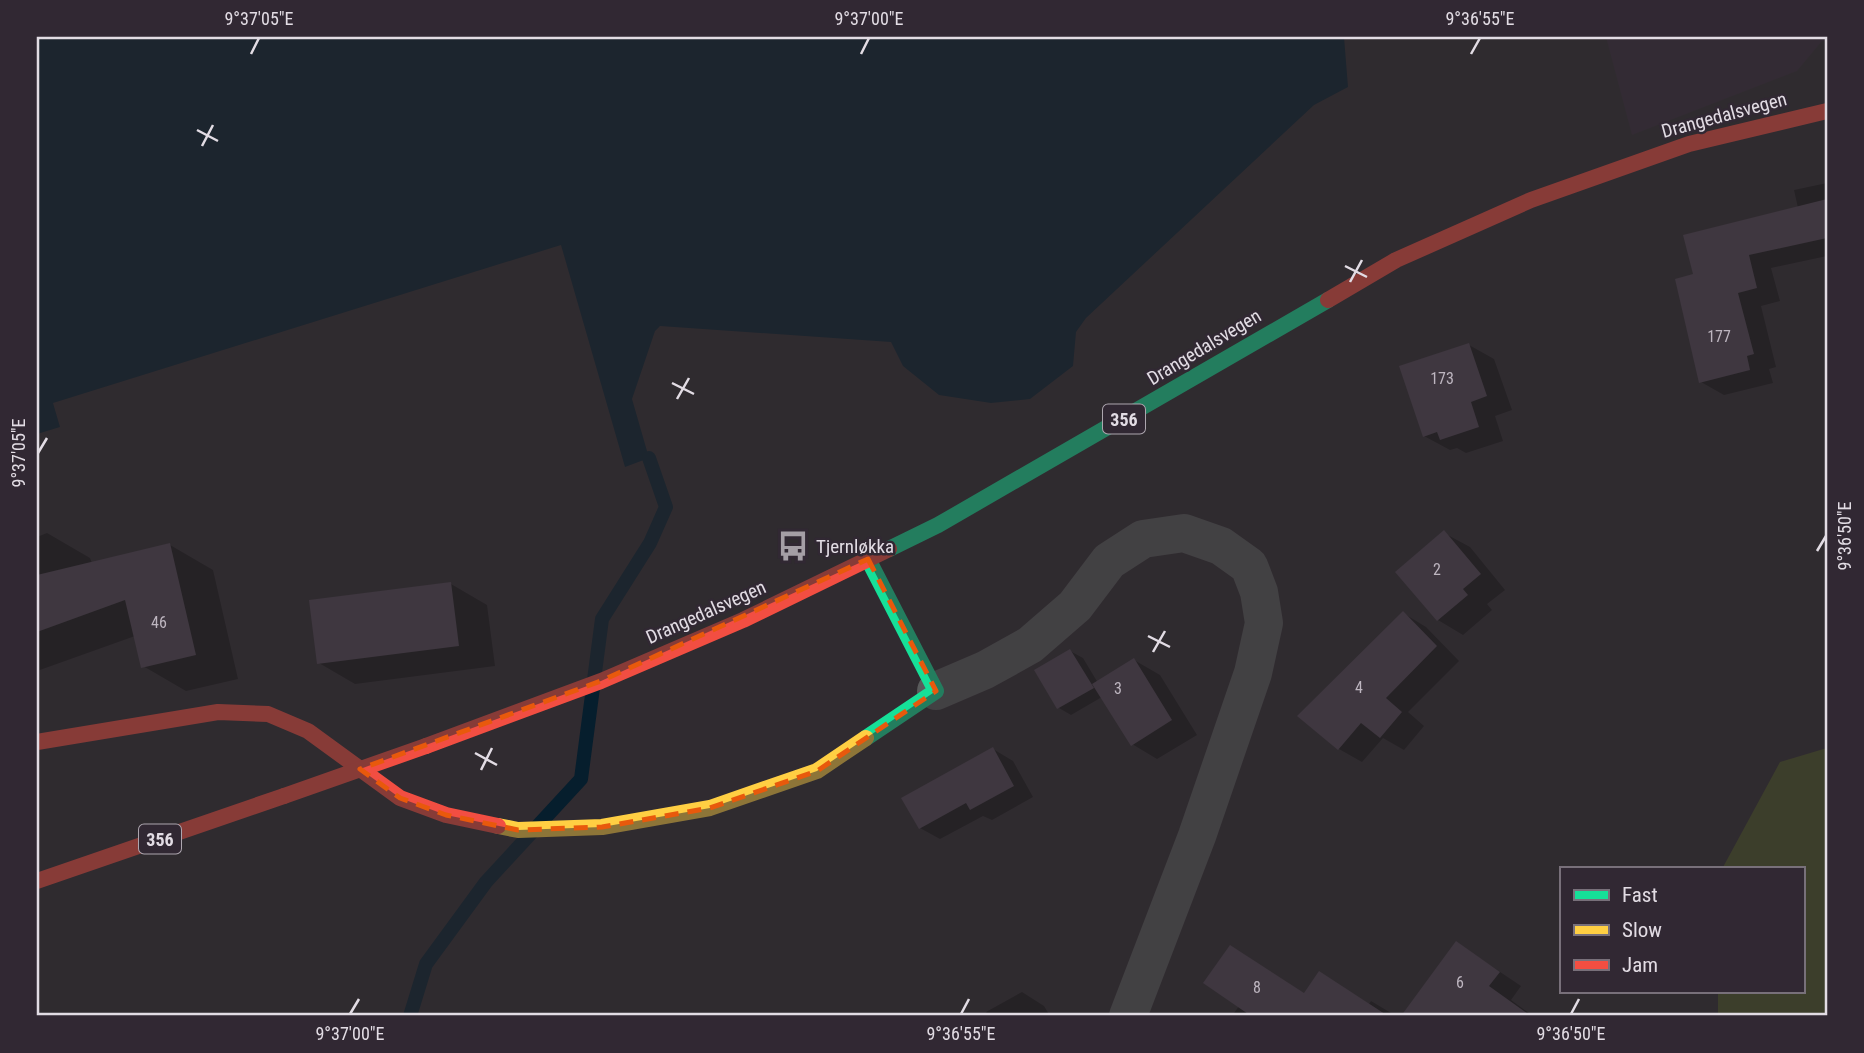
<svg xmlns="http://www.w3.org/2000/svg" width="1864" height="1053" font-family="'Roboto Condensed',sans-serif">
	<style>
		.built { fill: #382c3a }
		.green { fill: #4d5426 }
		.water { fill: #061e2d }
		.shadow { fill: #0007 }
		.lines { fill: none; stroke-linecap: round; stroke-linejoin: round }
		.stream { stroke: #061e2d; stroke-width: 14 }
		.building { fill: #524554 }
		.street { stroke: #5a5b5c; stroke-width: 38 }
		.fast { stroke: #16e098; stroke-width: 16 }
		.slow { stroke: #ffcf43; stroke-width: 16 }
		.jam { stroke: #f24e42; stroke-width: 16 }
		.jam-bridge { stroke: #f24e42; stroke-width: 16 }
		.marked { fill: none; stroke: #e8590c; stroke-width: 5; stroke-dasharray: 14 9; stroke-linejoin: round }
		.ticks { fill: none; stroke: #e2dce4; stroke-width: 2.5 }
		.labels { text-anchor: middle; dominant-baseline: central; stroke-width: 5; stroke-linejoin: round; paint-order: stroke }
		.number-label { font-size: 16px; fill: #beb6c0 }
		.shield { fill: #312833; stroke: #ada6af; stroke-width: 2 }
		.shield-label { font-size: 18px; font-weight: bold; fill: #e2dce4 }
		.street-label { font-size: 19px; fill: #e2dce4; stroke: #312833 }
		.poi-label { font-size: 19px; fill: #e2dce4; stroke: #312833; text-anchor: start }
		.neatline { fill: none; stroke: #e2dce4; stroke-width: 2.5 }
		.ticks-label { font-size: 18px; text-anchor: middle; fill: #e2dce4 }
	</style>
	<rect width="100%" height="100%" fill="#302b30"/>
	<path class="built" d="M1606,37H1827V41H1822L1797,71L1632,135Z"/>
	<path class="green" d="M1827,748V1016H1718V992H1803V869H1722L1780,762Z"/>
	<path class="water" d="M37,37H1344L1348,87L1314,105L1086,318L1076,332L1073,366L1030,399L991,403L939,395L903,366L891,342L660,326L655,331L632,399L649,458L625,467L561,245L53,403L60,427L37,434Z"/>
	<path class="shadow" d="M1827,183V256L1771,268L1780,301L1761,306L1776,367L1769,369L1773,383L1724,395L1701,382L1695,275L1798,208L1794,190Z
		M1469,345L1494,359L1512,410L1495,416L1503,441L1466,453L1457,448L1450,450L1424,436Z
		M47,533L90,558L92,563L170,545L213,570L238,679L186,691L143,666L135,636L37,671V537Z
		M1444,533L1470,547L1505,590L1487,604L1492,610L1463,635L1438,620L1398,572Z
		M451,584L487,605L495,666L355,684L319,663Z
		M1403,613L1426,627L1459,661L1408,712L1424,726L1404,750L1383,738L1362,762L1339,749L1299,716Z
		M1070,651L1083,658L1098,683L1134,660L1160,675L1197,735L1157,759L1132,744L1102,697L1071,715L1059,708Z
		M993,749L1013,761L1033,797L992,820L983,816L940,839L920,828Z
		M1457,943L1521,986L1511,1000L1533,1016H1403Z
		M1320,973L1369,1004L1371,1001L1396,1016H1232L1239,1006L1305,994Z
		M1022,992L1044,1006L1050,1016H988L986,1012Z"/>
	<g class="lines">
		<path class="stream" d="M410,1016L426,964L486,882L581,779L602,619L650,543L666,507L649,458"/>
	</g>
	<path class="building" d="M1827,199V238L1749,255L1757,288L1738,293L1754,354L1747,356L1750,370L1699,383L1675,279L1693,274L1683,235Z
		M1469,343L1487,396L1471,402L1479,427L1440,440L1437,432L1423,437L1399,366Z
		M1444,530L1481,574L1463,589L1468,595L1437,621L1395,572Z
		M170,543L196,655L141,668L125,600L37,632V575Z
		M451,582L459,646L317,664L309,600Z
		M1403,611L1437,646L1386,698L1402,712L1380,738L1361,723L1338,750L1297,716Z
		M1070,649L1094,688L1057,709L1034,670Z
		M1134,658L1172,720L1131,746L1092,684Z
		M993,747L1014,786L970,810L966,803L919,829L901,798Z
		M1456,941L1500,972L1489,986L1531,1016H1401Z
		M1230,945L1304,993L1319,971L1388,1016H1251L1203,983Z"/>
	<g class="lines">
		<path class="street" d="M936,691L985,670L1030,645L1075,606L1109,561L1143,539L1184,533L1221,546L1249,566L1259,592L1264,623L1253,673L1197,836L1128,1016"/>
		<path class="fast" d="M889,549L938,525L1328,300
			M866,738L936,691L868,559"/>
		<path class="slow" d="M498,826L518,830L602,827L710,808L817,771L866,738"/>
		<path class="jam" d="M1328,300L1396,260L1531,200L1689,144L1827,111
			M37,742L218,712L268,714L308,731L400,798L446,815L498,826
			M426,746L601,681L743,620L889,549
			M37,881L284,796"/>
		<path class="jam-bridge" d="M284,796L426,746"/>
	</g>
	<path d="M0 0H1864V1053H0ZM868,559L936,691L817,771L710,808L602,827L518,830L446,815L400,798L360,769L601,681Z" fill="#302b30" fill-opacity=".55" fill-rule="evenodd"/>
	<path class="marked" d="M868,559L936,691L817,771L710,808L602,827L518,830L446,815L400,798L360,769L601,681Z"/>
	<path class="ticks" d="M251,54L259,38M861,54L869,38M1471,54L1480,38M197,130L218,141M202,146L213,125M1345,266L1367,277M1350,282L1362,260M672,383L694,394M677,399L689,378M38,453L47,438M1817,551L1826,536M1148,636L1170,647M1153,652L1165,631M475,753L497,765M481,770L492,748M350,1014L359,999M961,1014L969,999M1571,1014L1579,999"/>
	<defs>
		<g id="bus-bare" transform="scale(2.415)"><path d="M-5-6H5V4H4V6H2V4H-2V6H-4V4H-5ZM-3.5-4V0h7V-4ZM-3.5 1.2v1.5H-2V1.2ZM2 1.2v1.5H3.5V1.2Z" fill="#a49ea5" stroke="#312833" stroke-width="2.5" paint-order="stroke"/></g>
	</defs>
	<g fill-rule="evenodd">
		<use href="#bus-bare" x="793" y="546"/>
	</g>
	<g class="labels">
		<g class="number-label">
			<text x="1719" y="336">177</text>
			<text x="1442" y="378">173</text>
			<text x="1437" y="569">2</text>
			<text x="159" y="622">46</text>
			<text x="1359" y="687">4</text>
			<text x="1118" y="688">3</text>
			<text x="1460" y="982">6</text>
			<text x="1257" y="987">8</text>
		</g>
		<g class="shield">
			<rect x="1103" y="404.5" width="42" height="29" rx="5"/>
			<rect x="139" y="824.5" width="42" height="29" rx="5"/>
		</g>
		<g class="shield-label">
			<text x="1124" y="419">356</text>
			<text x="160" y="839">356</text>
		</g>
		<g class="street-label">
			<text transform="translate(1724 115) rotate(-15)">Drangedalsvegen</text>
			<text transform="translate(1204 347) rotate(-31)">Drangedalsvegen</text>
			<text transform="translate(706 612) rotate(-24)">Drangedalsvegen</text>
		</g>
		<g class="poi-label">
			<text x="816" y="546">Tjernløkka</text>
		</g>
	</g>
	<rect width="1864" height="1053" fill="none" stroke="#312833" stroke-width="77"/>
	<rect x="1560" y="867" width="245" height="126" fill="#312833" stroke="#78707a" stroke-width="2"/>
	<rect x="1574" y="890" width="35" height="10" fill="#16e098" stroke="#78707a" stroke-width="2"/>
	<text x="1622" y="902" font-size="21" fill="#e2dce4">Fast</text>
	<rect x="1574" y="925" width="35" height="10" fill="#ffcf43" stroke="#78707a" stroke-width="2"/>
	<text x="1622" y="937" font-size="21" fill="#e2dce4">Slow</text>
	<rect x="1574" y="960" width="35" height="10" fill="#f24e42" stroke="#78707a" stroke-width="2"/>
	<text x="1622" y="972" font-size="21" fill="#e2dce4">Jam</text>
	<rect x="38" y="38" width="1788" height="976" class="neatline"/>
	<g class="ticks-label">
		<text x="259" y="25">9°37'05"E</text>
		<text x="869" y="25">9°37'00"E</text>
		<text x="1480" y="25">9°36'55"E</text>
		<text transform="translate(19 453) rotate(-90)" y="6">9°37'05"E</text>
		<text transform="translate(1845 536) rotate(-90)" y="6">9°36'50"E</text>
		<text x="350" y="1040">9°37'00"E</text>
		<text x="961" y="1040">9°36'55"E</text>
		<text x="1571" y="1040">9°36'50"E</text>
	</g>
</svg>
